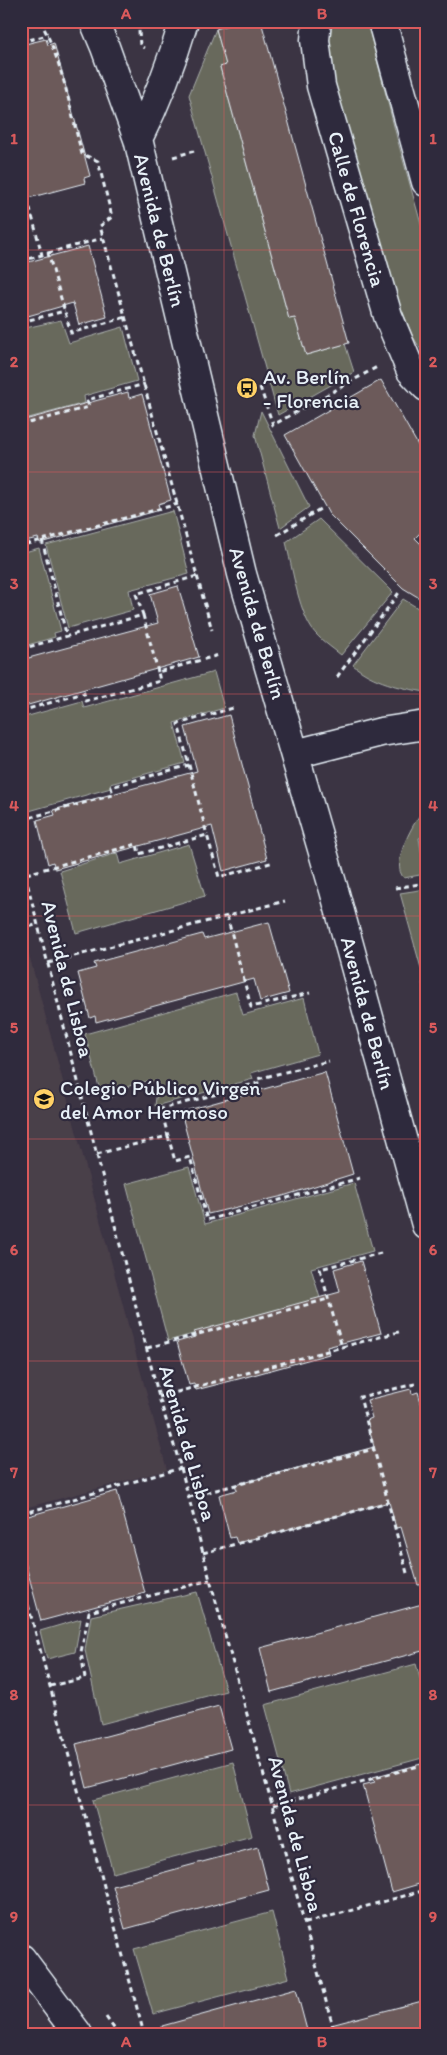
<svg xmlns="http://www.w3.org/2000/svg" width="447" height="2055" font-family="Itim,sans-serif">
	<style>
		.built { fill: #4a3f4a }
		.green { fill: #67695b; stroke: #a8adaa }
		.building { fill: #6c5a5a; stroke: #e8f1f8 }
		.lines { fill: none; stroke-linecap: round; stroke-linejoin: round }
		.street-casing { stroke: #e8f1f8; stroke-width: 31 }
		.path { stroke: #e8f1f8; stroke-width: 3; stroke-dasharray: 5 4; stroke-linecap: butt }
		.street { stroke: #2f2a3d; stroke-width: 28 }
		.grid { fill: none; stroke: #da5a5c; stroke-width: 1; stroke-opacity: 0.55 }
		.labels { text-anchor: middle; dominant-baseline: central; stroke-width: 4.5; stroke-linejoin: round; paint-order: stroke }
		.street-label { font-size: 21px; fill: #e8f1f8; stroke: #2f2a3d }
		.poi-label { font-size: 21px; fill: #e8f1f8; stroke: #2f2a3d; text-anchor: start }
		.neatline { fill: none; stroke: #da5a5c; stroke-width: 2 }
		.grid-label { font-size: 16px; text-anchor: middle; font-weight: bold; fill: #da5a5c }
	</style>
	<rect width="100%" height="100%" fill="#3b3443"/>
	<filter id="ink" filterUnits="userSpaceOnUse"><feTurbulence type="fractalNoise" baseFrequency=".02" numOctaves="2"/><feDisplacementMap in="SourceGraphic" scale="10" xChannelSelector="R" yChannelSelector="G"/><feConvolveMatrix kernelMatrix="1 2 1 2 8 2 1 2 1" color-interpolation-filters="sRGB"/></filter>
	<g filter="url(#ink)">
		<path class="built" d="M24,936L167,1470L21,1509V937Z"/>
		<path class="green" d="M329,21H367L397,138L426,242V358L412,335L398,300L358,165L330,64Z
			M216,29L226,65L220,67L289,319L295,318L306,355L345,344L354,372L278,415L189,95Z
			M61,320L69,343L123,327L137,381L84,396L85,403L21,420V329Z
			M261,411L309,507L280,528L255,435Z
			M173,511L189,574L129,590L133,610L68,628L46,545Z
			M319,519L393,592L341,655C331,647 319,639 312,629C298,608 292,567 286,542Z
			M39,548L61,631L54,633L55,637L21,647V553Z
			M403,599L426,613V692C400,688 373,682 353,665Z
			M214,672L224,708L174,723L185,763L110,784L111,788L29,811L21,782V718L82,701L84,708Z
			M426,807V836L419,838L425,874L404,878C389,864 415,819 426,807Z
			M189,844L205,896L76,933L60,871L117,853L120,864Z
			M426,889V979H424L400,893Z
			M236,992L243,1015L304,998L318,1054L251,1073L253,1079L155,1106L158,1081C140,1080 124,1086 111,1098L100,1091L85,1034Z
			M189,1167L205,1224L354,1183L373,1251L311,1268L320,1298L168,1341L126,1184Z
			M197,1592L226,1691L101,1724L85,1650L91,1616Z
			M81,1619L75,1652L47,1659L40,1631Z
			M416,1664L423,1689H426V1757L289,1794L265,1705Z
			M233,1762L252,1836L113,1873L93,1800Z
			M272,1912L289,1978L153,2014L134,1949Z"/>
		<path class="building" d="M242,21H261L349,343L306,355L295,318L289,319L220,67L226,65L216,29Z
			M46,39L48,45L54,43L90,176L84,178L85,183L21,200V45Z
			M88,246L107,317L79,325L73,303L21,318V264Z
			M381,380L419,447L426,454V527L415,538L426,549V602L403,588L329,514L285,435Z
			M128,392L129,398L142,394L171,500L158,504L160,510L40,543L38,538L25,541L21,525V421Z
			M178,586L199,657L21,707V660L158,623L150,594Z
			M229,715L267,859L223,871L212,826L55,869L53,862L48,864L37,820L55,815L53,810L197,771L185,727Z
			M269,922L289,993L260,1001L254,979L96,1022L95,1016L90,1018L78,973L96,968L94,963L202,934L204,939Z
			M325,1072L353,1174L283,1196L208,1214L181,1112Z
			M361,1261L381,1333L327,1347L329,1354L246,1377L196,1390L194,1384L189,1385L177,1342L195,1337L194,1332L340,1292L334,1269Z
			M411,1389L412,1394L418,1392L426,1420V1584L418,1585L401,1527L396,1528L389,1502L237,1543L235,1537L230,1538L219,1495L237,1490L235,1485L374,1447L367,1420L372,1418L367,1400Z
			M117,1491L145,1593L41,1621L21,1547V1518Z
			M426,1603V1650L271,1692L260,1648Z
			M219,1706L231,1749L87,1788L76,1744Z
			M421,1764L426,1780V1882L392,1892L363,1785L375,1782L373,1777Z
			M258,1847L269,1890L125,1929L113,1886Z
			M296,1989L308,2034H163L162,2026Z
			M426,2000V2034H333L331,2025Z"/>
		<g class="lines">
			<g class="street-casing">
				<path id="street" d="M94,21L105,47L138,139L242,574L334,890L426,1225
					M317,21L315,40L321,86L388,316L411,371L426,387
					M382,21L426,182
					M138,139C157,101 172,62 184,21
					M295,754L381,732L426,725
					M21,1958L78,2034"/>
			</g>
			<path class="path" d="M40,21C63,61 70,110 82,154L98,161L112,217L100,226L212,630
				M139,31L140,46L144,48
				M21,42L48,35
				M173,157L194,151
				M21,173L42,255L48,253L71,333L126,317
				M48,253L103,238
				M21,261L42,255
				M21,322L65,311
				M260,387L273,425L377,367
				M21,425L89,407L87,400L145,384
				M277,535L320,509
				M21,539L23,545L178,504
				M42,540L67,637
				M143,615L158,672
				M21,649L143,615L136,594L197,576
				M337,677L401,590
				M21,711L84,693L86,701L160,681L158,672L219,655
				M189,765L207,835
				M21,820L113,795L111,787L189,765L178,724L233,708
				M426,841V850
				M21,859L159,1397L181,1468L210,1580L335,2034
				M26,874L137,844L139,854L207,835L219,877L274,862
				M395,888L426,883
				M227,916L251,1007L310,993
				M21,929L39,924
				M48,963L285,901
				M422,985L426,984
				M168,1136L175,1161L190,1157L207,1220L360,1178
				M97,1154L168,1136L161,1109L258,1083L257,1079L329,1061
				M381,1253L320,1269L342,1347L402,1331
				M147,1348L328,1299
				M159,1397L342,1347
				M189,1497L374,1449
				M21,1514L181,1468
				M203,1553L388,1502
				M407,1573L360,1397L415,1384
				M21,1579L144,2034
				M50,1686L85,1678L81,1652L89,1612L210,1580
				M273,1806L426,1764
				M305,1923L426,1890
				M106,2017L118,2034"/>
			<use href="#street" class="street"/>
		</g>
	</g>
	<path class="grid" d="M224,21V2034M21,250H426M21,472H426M21,694H426M21,916H426M21,1139H426M21,1361H426M21,1583H426M21,1805H426"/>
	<defs>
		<g id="bus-disc" transform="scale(1.125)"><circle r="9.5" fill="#ffd166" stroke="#2f2a3d"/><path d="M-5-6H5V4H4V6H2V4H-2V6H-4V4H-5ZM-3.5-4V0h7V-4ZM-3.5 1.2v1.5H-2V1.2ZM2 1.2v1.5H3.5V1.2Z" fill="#111"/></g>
		<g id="school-disc" transform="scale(1.125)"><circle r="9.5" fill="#ffd166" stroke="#2f2a3d"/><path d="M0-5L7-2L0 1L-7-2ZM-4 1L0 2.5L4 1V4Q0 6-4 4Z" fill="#111"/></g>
	</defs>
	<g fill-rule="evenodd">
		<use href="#bus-disc" x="247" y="388"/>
		<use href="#school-disc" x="44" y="1099"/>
	</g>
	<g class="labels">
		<g class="street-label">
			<text transform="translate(357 209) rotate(74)">Calle de Florencia</text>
			<text transform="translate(160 230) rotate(76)">Avenida de Berlín</text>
			<text transform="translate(258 623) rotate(74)">Avenida de Berlín</text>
			<text transform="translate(68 979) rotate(76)">Avenida de Lisboa</text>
			<text transform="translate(368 1013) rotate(75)">Avenida de Berlín</text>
			<text transform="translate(188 1443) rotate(74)">Avenida de Lisboa</text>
			<text transform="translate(296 1834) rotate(75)">Avenida de Lisboa</text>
		</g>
		<g class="poi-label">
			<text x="263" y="376">Av. Berlín<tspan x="263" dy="24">- Florencia</tspan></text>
			<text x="60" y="1087">Colegio Público Virgen<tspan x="60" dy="24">del Amor Hermoso</tspan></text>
		</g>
	</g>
	<rect width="447" height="2055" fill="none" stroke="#2f2a3d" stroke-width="55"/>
	<rect x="28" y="28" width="392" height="2000" class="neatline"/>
	<g class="grid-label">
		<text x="126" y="19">A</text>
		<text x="322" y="19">B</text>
		<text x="14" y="144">1</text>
		<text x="433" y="144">1</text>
		<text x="14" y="367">2</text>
		<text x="433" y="367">2</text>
		<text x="14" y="589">3</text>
		<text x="433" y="589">3</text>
		<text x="14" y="811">4</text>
		<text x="433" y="811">4</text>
		<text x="14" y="1033">5</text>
		<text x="433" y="1033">5</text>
		<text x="14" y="1255">6</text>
		<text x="433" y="1255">6</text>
		<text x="14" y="1478">7</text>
		<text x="433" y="1478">7</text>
		<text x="14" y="1700">8</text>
		<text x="433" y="1700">8</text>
		<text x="14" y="1922">9</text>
		<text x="433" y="1922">9</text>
		<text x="126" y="2047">A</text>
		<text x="322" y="2047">B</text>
	</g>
</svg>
